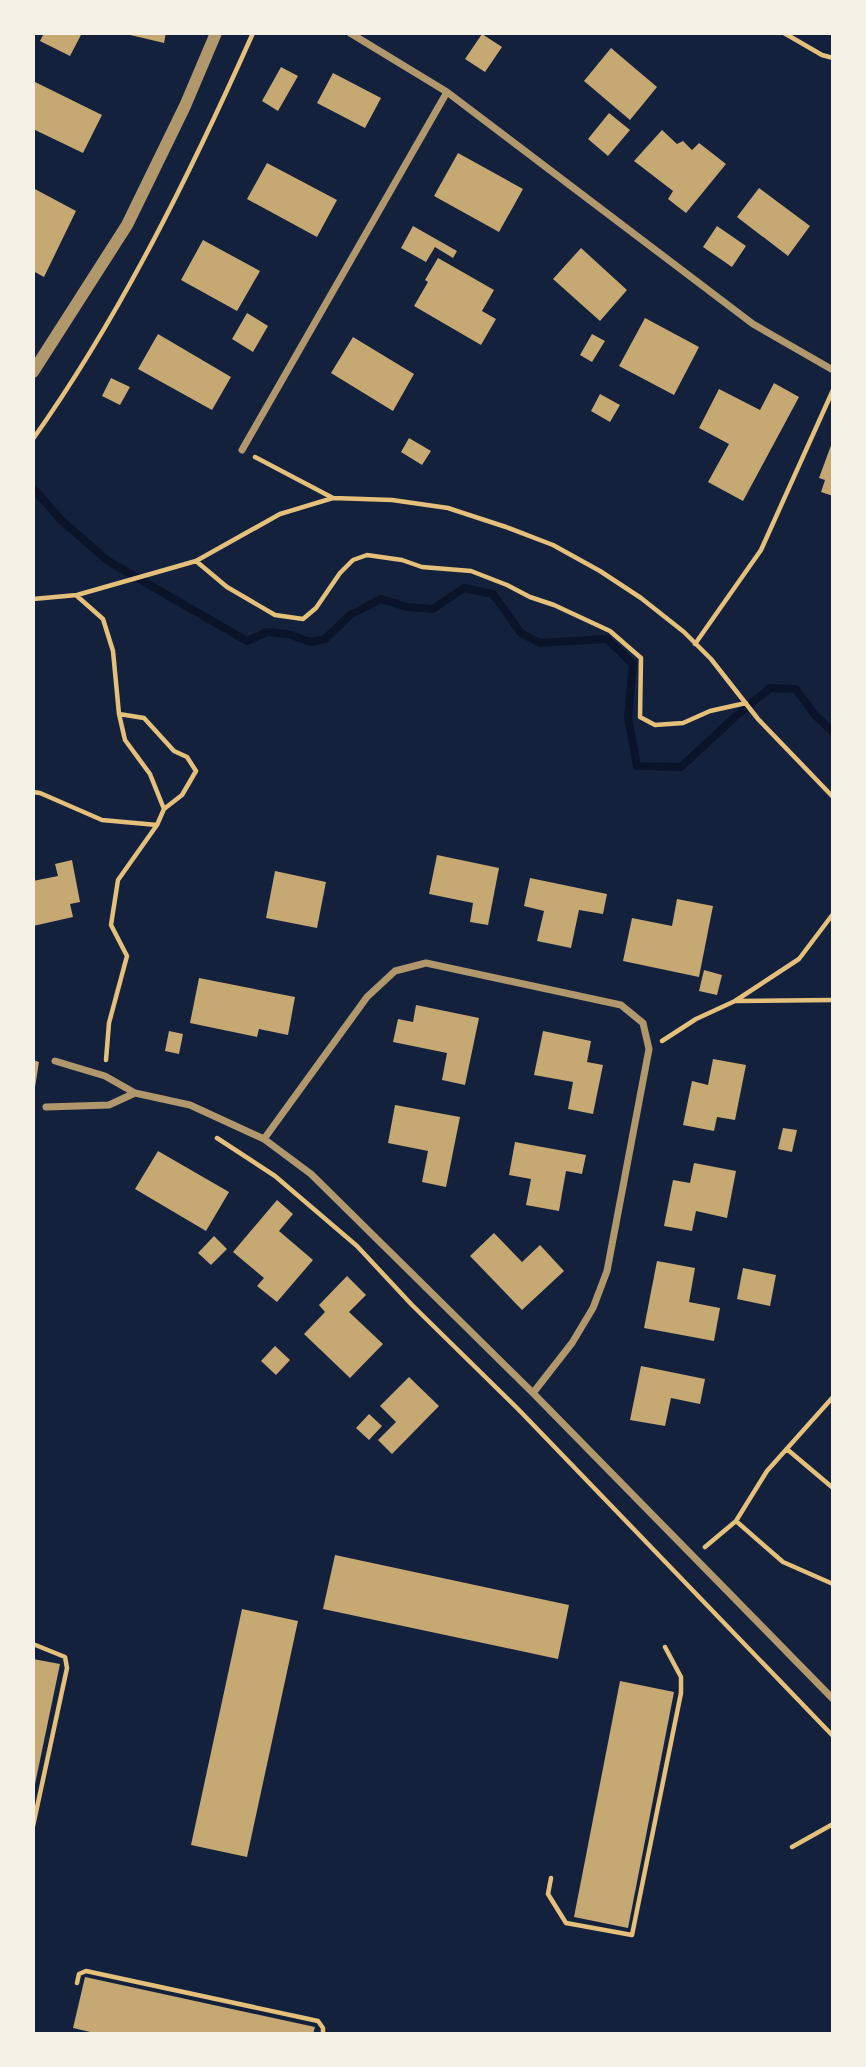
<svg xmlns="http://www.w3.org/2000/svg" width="866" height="2067" font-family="Jost,sans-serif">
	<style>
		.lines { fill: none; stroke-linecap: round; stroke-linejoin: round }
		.stream { stroke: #0b132b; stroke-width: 8 }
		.building { fill: #c6a872 }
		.path { stroke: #e5c07b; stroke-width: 4.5 }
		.minor { stroke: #b1986c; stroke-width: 7 }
		.tertiary { stroke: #b1986c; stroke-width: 12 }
	</style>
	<rect width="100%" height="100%" fill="#14213d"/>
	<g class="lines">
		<path class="stream" d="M33,488L61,520L108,561L247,641L267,632L288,634L311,642L325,639L350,615L381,599L407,607L433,609L464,588L493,594L521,633L540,643L607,639L633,664L628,717L637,766L681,767L737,715L770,688L796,689L814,714L833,732"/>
	</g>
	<path class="building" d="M44,33H82L70,56L40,41Z
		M122,33H166L164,43Z
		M482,34L502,47L485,72L465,59Z
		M611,48L657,87L630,120L584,81Z
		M281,67L298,76L278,111L262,101Z
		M333,73L381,98L365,128L317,103Z
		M33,81L102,115L83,153L33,129Z
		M609,113L630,130L608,156L588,139Z
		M662,130L677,144L683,141L692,150L699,143L726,164L686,213L668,199L673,191L634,161Z
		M458,153L523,189L499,232L434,196Z
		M267,163L337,200L317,237L247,199Z
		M33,188L76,211L44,277L33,271Z
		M759,188L810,226L788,256L737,217Z
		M413,226L457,251L453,258L435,247L426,262L401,248Z
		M717,226L746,246L732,267L703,247Z
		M203,240L260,271L237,311L181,280Z
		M581,248L627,290L600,321L553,279Z
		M438,258L494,290L482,311L496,319L481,345L414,306L428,282L425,280Z
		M247,313L268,326L253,352L232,339Z
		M645,318L699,347L674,395L619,366Z
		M158,334L231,377L212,410L138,369Z
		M592,334L605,341L592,362L580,355Z
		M353,337L414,374L393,411L331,373Z
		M111,378L130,387L120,405L102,396Z
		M774,383L799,397L743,501L708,482L729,444L699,428L719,389L760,410Z
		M600,394L620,405L610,422L591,411Z
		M409,438L431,451L422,465L401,452Z
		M833,440V496L821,492L825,480L819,478Z
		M437,855L499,868L488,925L470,922L473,903L429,894Z
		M72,860L80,902L70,904L73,917L33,926V881L58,876L55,864Z
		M275,871L326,882L317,928L266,918Z
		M530,878L607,894L603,914L579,910L571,948L537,941L544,911L524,906Z
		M677,899L713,906L699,977L623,961L632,918L672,926Z
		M704,970L722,975L717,995L699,991Z
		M199,978L295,997L288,1035L259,1029L257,1037L190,1023Z
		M416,1005L479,1018L465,1085L442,1080L447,1053L393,1042L398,1019L413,1022Z
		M169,1031L183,1034L179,1054L165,1051Z
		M543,1031L591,1041L587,1062L603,1065L593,1114L568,1109L573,1082L534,1075Z
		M713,1059L746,1065L735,1120L717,1117L714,1131L683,1125L692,1081L708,1085Z
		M33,1060L39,1062L35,1087H33Z
		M395,1105L460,1117L446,1187L422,1182L428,1151L388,1143Z
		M783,1128L797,1130L792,1152L778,1149Z
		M515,1142L586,1155L582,1174L566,1171L559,1211L526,1205L531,1179L509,1175Z
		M158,1151L229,1192L206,1231L135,1189Z
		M694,1163L736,1171L727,1218L696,1211L692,1231L664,1226L673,1180L690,1183Z
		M277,1200L293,1214L279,1231L313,1260L277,1302L257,1286L264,1278L233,1252Z
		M494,1233L522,1262L540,1245L564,1271L522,1310L470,1256Z
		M214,1236L227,1249L211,1265L198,1253Z
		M657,1261L695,1268L689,1302L720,1308L714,1341L644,1328Z
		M743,1268L776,1275L770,1306L737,1299Z
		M347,1276L366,1295L349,1312L383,1344L350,1378L304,1334L325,1312L319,1305Z
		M275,1346L290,1360L276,1375L261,1361Z
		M641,1366L705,1379L700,1404L671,1398L665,1426L630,1420Z
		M409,1377L439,1406L392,1454L378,1440L396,1422L380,1406Z
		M369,1414L382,1426L369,1440L356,1428Z
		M335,1555L569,1605L558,1659L323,1609Z
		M242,1609L298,1621L247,1857L191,1845Z
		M33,1659L60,1664L34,1789H33Z
		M620,1681L674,1692L628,1928L574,1917Z
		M85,1977L315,2027L313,2034H99L73,2028Z"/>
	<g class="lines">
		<path class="path" d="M784,33L822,55L833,58
			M33,439C121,315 191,172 253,33
			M255,457L333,498
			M196,561L227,587L275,615L303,619L316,608L340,573L353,560L367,555L402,560L422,567L471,571L507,585L530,597L554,605L610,631L641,658L640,717L655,725L683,723L710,711L746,703
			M77,596L103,619L113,651L119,714L125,740L150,774L164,809
			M33,599L77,595L196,561L280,514L333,498L392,500L448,508L506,527L553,545L600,571L641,598L684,632L711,659L758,719L833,797
			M695,644L761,550L833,390
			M33,792L40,793L102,820L157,825
			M736,1001L833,1000
			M662,1041L696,1019L735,1001L799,959L833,914
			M106,1060L109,1023L127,956L111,925L118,880L157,825L164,809L182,795L196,771L187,757L174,751L144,718L119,714
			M217,1138L275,1176L357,1246L412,1305L518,1409L833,1736
			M788,1450L833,1488
			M736,1521L783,1562L833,1584
			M705,1547L736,1521L767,1471L833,1397
			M33,1644L65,1657L67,1668L33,1826
			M792,1847L833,1824
			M551,1878L548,1894L566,1923L632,1935L681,1693V1677L665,1647
			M77,1983L79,1974L86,1971L318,2021L323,2028V2034"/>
		<path class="minor" d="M350,33L447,92L753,324L833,370
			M242,450L447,92
			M55,1061L105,1076L135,1093L190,1105L264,1139L311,1174L533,1393L833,1699
			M46,1107L109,1105L135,1093
			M264,1139L367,997L395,971L426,963L621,1005L643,1023L649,1049L607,1271L593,1308L572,1343L533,1393"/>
		<path class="tertiary" d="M33,372L127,225L185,106L216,33"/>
	</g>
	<rect width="866" height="2067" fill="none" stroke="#f6f1e7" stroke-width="70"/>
</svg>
